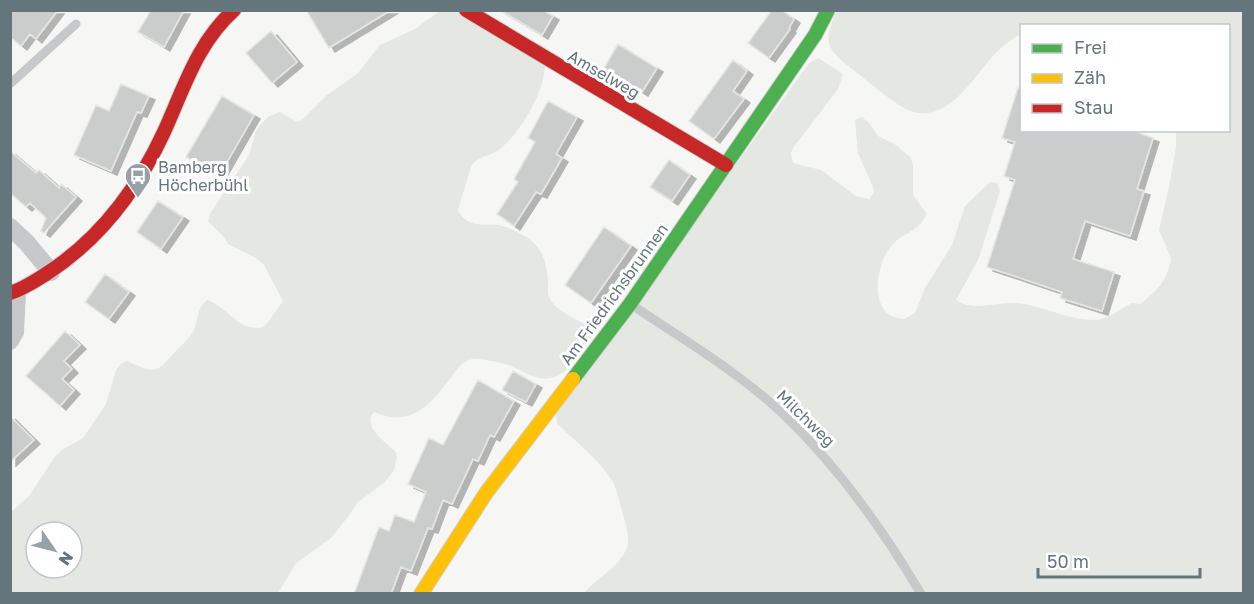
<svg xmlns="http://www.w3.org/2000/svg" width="1254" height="604" font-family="'Golos Text',sans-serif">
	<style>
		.green { fill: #e5e7e2; fill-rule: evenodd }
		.building { fill: #cbcdcd; stroke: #e5e5e4; stroke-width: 1.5; filter: url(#shadow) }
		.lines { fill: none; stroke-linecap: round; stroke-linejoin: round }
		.fast-casing { stroke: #d2d3d3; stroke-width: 16 }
		.slow-casing { stroke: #d2d3d3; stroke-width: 16 }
		.jam-casing { stroke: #d2d3d3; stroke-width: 16 }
		.lane { stroke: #c6c8c9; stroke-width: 9 }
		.street { stroke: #c6c8c9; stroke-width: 18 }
		.fast { stroke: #4caf50; stroke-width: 14 }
		.slow { stroke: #ffc107; stroke-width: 14 }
		.jam { stroke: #c62828; stroke-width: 14 }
		.labels { text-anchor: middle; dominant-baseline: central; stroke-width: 6; stroke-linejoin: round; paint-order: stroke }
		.street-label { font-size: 16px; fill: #65757c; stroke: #fff }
		.poi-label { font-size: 16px; fill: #65757c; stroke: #fff; text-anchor: start }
	</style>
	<defs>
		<filter id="shadow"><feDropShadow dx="6" dy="4" stdDeviation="0" flood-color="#0004"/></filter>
	</defs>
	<rect width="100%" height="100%" fill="#f6f6f5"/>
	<path class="green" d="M457,10L545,66C544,93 519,136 497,151C488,156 479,157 472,164L458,210C468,229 481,223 498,225C508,227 520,233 528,238C544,250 547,265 548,283C548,288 547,293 549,297C556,313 580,319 593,330V336C576,358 562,389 530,375C517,369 507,363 492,361C484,360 476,357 469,360C460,363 455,372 450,379C429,406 410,428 374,412L370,418L372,428L378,436L396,452L397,457L394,470L385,482L358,502L350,514L331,538L296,563L278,593H11L10,513L29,496L54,458L62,450L83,438L106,404L116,370L121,364L127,361C155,373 155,375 175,352C182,344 190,339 194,330C198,319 197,308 207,300C227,306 239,333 263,327L268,322L283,301L264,265L256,258L228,244L223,236L208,221L211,212L249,155L256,131L260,125L269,116L280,112L297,122L302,120L326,96L358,73L380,45L415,29L440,11ZM36,532H72V568H36Z
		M837,11H1243V593H584C597,578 618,568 626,550C631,540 626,525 623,514C619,503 618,489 611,479C596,456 575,442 557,423L556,414L809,63L818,58L843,74L838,89L793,148L791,154L793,163L821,170L856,196L870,199L874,192L873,187L858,153L855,120L862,117L869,123L878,136L896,145L911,158L913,165V195L927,214C916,234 907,230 893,244C879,258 870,297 887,313C891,317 897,318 904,319L915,313L925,288L952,245L965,206L990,182L997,183L1000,191L978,260L956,300C973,312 996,302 1016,303C1042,305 1067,320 1094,320C1108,320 1120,309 1132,303L1140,304C1156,292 1169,279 1171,258L1159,230L1169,187L1176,147V131L1228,130V26H1022L1021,34C1011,40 1001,47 993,56C972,79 945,128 906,109C891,101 866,80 851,68C824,48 824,39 837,11Z"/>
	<path class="building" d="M10,10H58L36,39L30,34L21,46L10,37Z
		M151,10H184L164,47L138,32Z
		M306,10H391L329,48Z
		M500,10H543L553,16L542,35Z
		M772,10H781L794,19L789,28L790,29L769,58L748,43Z
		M271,31L297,62L272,83L246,53Z
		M618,44L657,68L642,92L604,68Z
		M733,60L747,71L733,91L744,99L714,139L689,121Z
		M121,84L149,96L141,113L137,112L111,171L74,155L96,105L109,111Z
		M1018,88H1022V130H1131L1153,138L1137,189L1144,191L1130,236L1085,221L1073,259L1114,272L1102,311L1060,298L1062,292L987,267L1015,180L1004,176L1015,142L1002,138Z
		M222,96L254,115L219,176L186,157Z
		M548,101L577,117L556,154L562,158L541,194L536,192L514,226L497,214L518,182L514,179L535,142L528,138Z
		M10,151L36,173L39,170L59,188L61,184L76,197L44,233L41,231L46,218L30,203L26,207L10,193Z
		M669,160L690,175L672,201L650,187Z
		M158,201L183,217L161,249L137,232Z
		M604,227L631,246L591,303L565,285Z
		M105,274L129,292L109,319L85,302Z
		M65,331L80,345L64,361L72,369L62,379L74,390L60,406L26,376Z
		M513,371L536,384L526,402L502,390Z
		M478,380L514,401L494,437L490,435L478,461L473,459L452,504L443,500L432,529L428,528L411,571L401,567L391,594H354L379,527L389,531L395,515L414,522L426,492L408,484L429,438L443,445Z
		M10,416L34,440L10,462Z"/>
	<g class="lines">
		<g class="fast-casing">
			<path id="fast" d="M573,379L630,304L815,35L828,10"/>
		</g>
		<g class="slow-casing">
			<path id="slow" d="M421,594L486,493L573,379"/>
		</g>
		<g class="jam-casing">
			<path id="jam" d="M466,10L726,165
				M10,293C23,289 35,281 46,274C99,240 138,188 164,132C184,88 197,43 234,10"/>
		</g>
		<path class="lane" d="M10,84L76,24
			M632,305C682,339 737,371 781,412C837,465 882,528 921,594"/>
		<path class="street" d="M10,227L27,243L51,272
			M10,341L15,332L17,292"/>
		<use href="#fast" class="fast"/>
		<use href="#slow" class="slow"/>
		<use href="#jam" class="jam"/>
	</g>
	<defs>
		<g id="bus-pin" transform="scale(1.35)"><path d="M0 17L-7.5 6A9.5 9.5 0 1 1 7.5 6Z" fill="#98a2a6" stroke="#fff"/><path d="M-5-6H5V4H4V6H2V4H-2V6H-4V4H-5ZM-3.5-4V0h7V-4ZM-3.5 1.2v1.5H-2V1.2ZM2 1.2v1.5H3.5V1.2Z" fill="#fff"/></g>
	</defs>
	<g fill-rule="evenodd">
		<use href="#bus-pin" x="138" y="176"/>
	</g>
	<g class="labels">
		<g class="street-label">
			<text transform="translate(604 74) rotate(30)">Amselweg</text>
			<text transform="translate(614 294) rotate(-54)">Am Friedrichsbrunnen</text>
			<text transform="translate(806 418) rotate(44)">Milchweg</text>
		</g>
		<g class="poi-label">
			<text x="158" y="167">Bamberg<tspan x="158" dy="18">Höcherbühl</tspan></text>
		</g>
	</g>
	<rect width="1254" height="604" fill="none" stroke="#65757c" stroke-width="24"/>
	<rect x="1020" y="24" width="210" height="108" fill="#ffffff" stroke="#c1c8cb" stroke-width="1.5"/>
	<rect x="1032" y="44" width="30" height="9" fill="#4caf50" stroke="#c1c8cb" stroke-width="1.5"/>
	<text x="1074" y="54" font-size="18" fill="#65757c">Frei</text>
	<rect x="1032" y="74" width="30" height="9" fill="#ffc107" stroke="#c1c8cb" stroke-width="1.5"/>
	<text x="1074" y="84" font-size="18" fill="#65757c">Zäh</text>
	<rect x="1032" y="104" width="30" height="9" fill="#c62828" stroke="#c1c8cb" stroke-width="1.5"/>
	<text x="1074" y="114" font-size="18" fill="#65757c">Stau</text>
	<g transform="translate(54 550) rotate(125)"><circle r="28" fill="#ffffff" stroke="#c1c8cb" stroke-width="1.5"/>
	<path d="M0-4.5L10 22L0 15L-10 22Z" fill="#98a2a6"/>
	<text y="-9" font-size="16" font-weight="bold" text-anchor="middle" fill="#65757c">N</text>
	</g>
	<path d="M1038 568v9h162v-9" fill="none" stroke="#65757c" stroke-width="3"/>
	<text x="1047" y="568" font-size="18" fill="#65757c" stroke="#ffffff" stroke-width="4.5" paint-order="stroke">50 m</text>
</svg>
